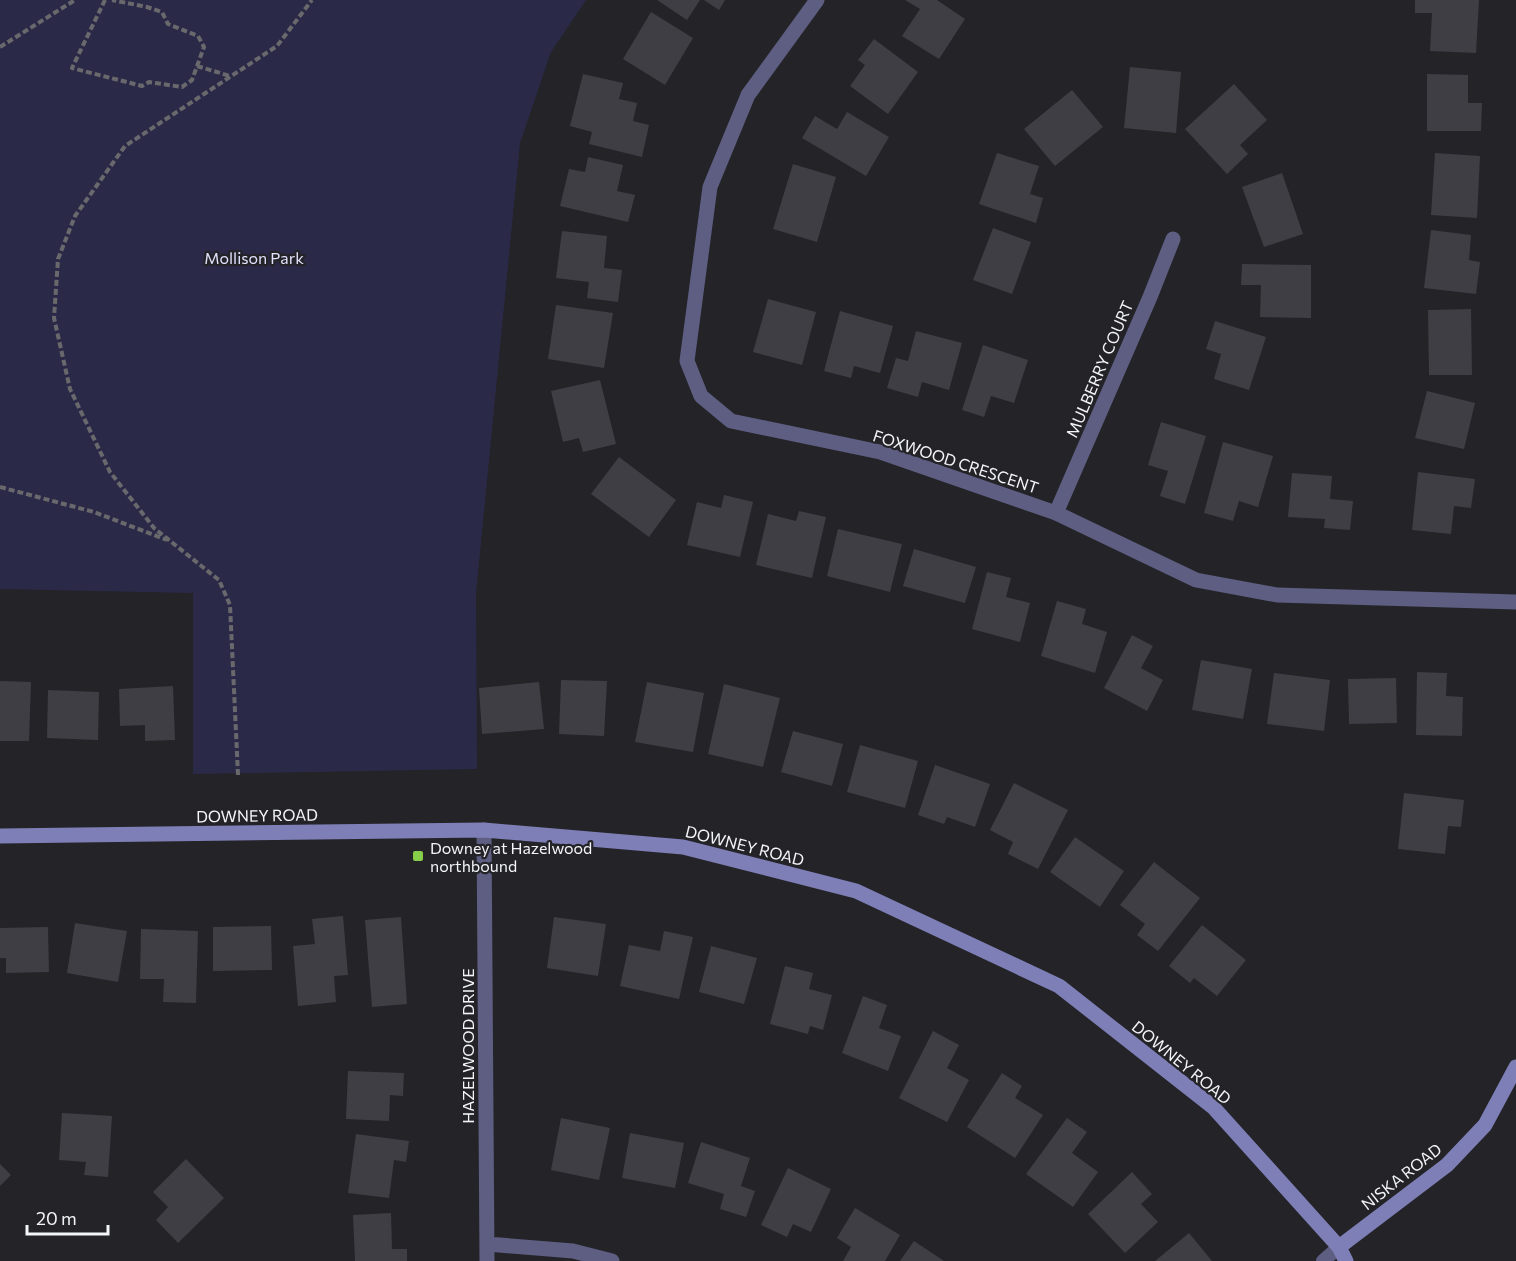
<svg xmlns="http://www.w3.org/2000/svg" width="1516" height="1261" font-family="Commissioner,sans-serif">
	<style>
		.green { fill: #2a2a48 }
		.building { fill: #3e3e44 }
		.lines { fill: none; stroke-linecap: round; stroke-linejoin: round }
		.path { stroke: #69696d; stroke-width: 4; stroke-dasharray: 6 3; stroke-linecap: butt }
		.lane { stroke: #5d5e81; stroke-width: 14 }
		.street { stroke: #5d5e81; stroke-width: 15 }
		.secondary { stroke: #7e7fb6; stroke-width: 15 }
		.poi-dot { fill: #87cf4a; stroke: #232328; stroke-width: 2 }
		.labels { text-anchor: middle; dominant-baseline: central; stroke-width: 4.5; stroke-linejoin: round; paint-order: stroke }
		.park-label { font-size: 16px; fill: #e1e2fd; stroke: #232328 }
		.street-label { font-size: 16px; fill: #f4f5f8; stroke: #232328 }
		.poi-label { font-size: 16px; fill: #f4f5f8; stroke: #232328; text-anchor: start }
	</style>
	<rect width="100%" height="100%" fill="#232328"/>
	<path class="green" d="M0,0H586L551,52L520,143L476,593L477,769L193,774V593L0,589Z"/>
	<path class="building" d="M657,0H700L687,20Z
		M704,0H725L719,10Z
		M905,0H937L965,19L939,59L902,36L920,9Z
		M1415,0H1479L1476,53L1430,51L1432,13H1415Z
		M651,12L693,38L665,85L623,59Z
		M874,39L918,72L888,114L850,86L865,65L858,60Z
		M1130,67L1181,72L1176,133L1124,128Z
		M583,74L623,83L619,99L637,103L633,121L649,125L642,157L589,144L592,132L570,126Z
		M1427,74L1468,75V103H1482L1481,131H1427Z
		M1234,84L1267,120L1240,145L1248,154L1227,174L1185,129Z
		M1072,90L1103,127L1055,166L1024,129Z
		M847,112L889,137L866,176L802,138L815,116L837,129Z
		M997,153L1039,166L1030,194L1043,198L1036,223L979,204Z
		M1435,153L1480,156L1477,218L1431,215Z
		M588,157L623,165L617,191L635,195L628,222L560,206L569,169L585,172Z
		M793,164L836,177L817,242L773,229Z
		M1282,173L1303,234L1264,247L1242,187Z
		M993,228L1031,242L1012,294L973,280Z
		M1431,230L1471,235L1469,260L1480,262L1476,294L1424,288Z
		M562,231L607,236L604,268L622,270L618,302L587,298L589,282L556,278Z
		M1242,264L1311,265V318L1260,317L1261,285H1241Z
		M768,299L816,312L802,365L753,352Z
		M556,305L613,313L604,368L548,359Z
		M1471,309L1472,375H1429L1428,310Z
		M840,311L893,326L880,373L854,366L851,378L824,371Z
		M1215,321L1266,337L1249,390L1214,379L1221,354L1206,349Z
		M916,331L962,343L949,390L922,382L918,397L887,388L896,358L908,361Z
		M983,345L1028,360L1014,403L991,396L984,417L962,410Z
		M600,380L616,444L583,452L579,438L563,442L551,391Z
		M1427,391L1475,403L1464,449L1415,438Z
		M1161,422L1206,436L1185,504L1160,496L1168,471L1148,465Z
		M1223,442L1273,456L1258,507L1239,501L1233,521L1204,513Z
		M619,457L676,500L649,537L591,494Z
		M1418,472L1475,479L1471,508L1454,506L1451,534L1412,530Z
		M1292,473L1332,476L1330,499L1353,501L1350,530L1324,528L1325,519L1288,517Z
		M724,495L753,502L740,557L687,545L697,502L721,508Z
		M799,511L826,517L812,578L756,565L768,514L796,521Z
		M838,529L902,544L890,592L827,576Z
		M914,549L976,567L965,603L903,586Z
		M987,572L1011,578L1006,597L1030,603L1020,642L972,629Z
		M1057,601L1086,609L1082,624L1107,632L1095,673L1041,656Z
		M1132,635L1153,646L1141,668L1163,680L1147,711L1104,688Z
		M1201,660L1252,669L1243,719L1192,710Z
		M1417,672L1447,673L1446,696L1463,697L1462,736L1416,735Z
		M1274,673L1330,680L1324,731L1267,724Z
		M1396,678L1397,723L1349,724L1348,679Z
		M561,680L607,681L604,736L559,734Z
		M0,681L31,682L29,741H0Z
		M539,682L544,729L482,734L479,688Z
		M647,682L704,693L693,752L635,742Z
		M724,684L780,698L763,767L708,754Z
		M173,686L175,740L145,741V725L120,726L119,689Z
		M48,690L99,692L98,740L47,738Z
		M793,731L843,744L832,786L781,772Z
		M860,745L918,761L905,808L847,792Z
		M935,765L990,784L975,827L947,817L944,824L918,815Z
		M1014,783L1068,810L1038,869L1008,854L1013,842L990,830Z
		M1404,793L1464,800L1461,827L1448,826L1445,854L1398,849Z
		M1075,837L1124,871L1100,907L1050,872Z
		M1154,862L1200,898L1158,951L1137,935L1145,924L1120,905Z
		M343,916L348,975L334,976L336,1002L298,1006L293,946L315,944L312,919Z
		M401,917L407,1004L372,1007L365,920Z
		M554,917L606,924L598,976L547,968Z
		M75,923L127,931L118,982L67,973Z
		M1202,925L1246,960L1217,996L1194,978L1190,983L1169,966Z
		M271,926L272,970L213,971V927Z
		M48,927L49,972L6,973V958H0V928Z
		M141,929L198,931L196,1003L163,1002L164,979H140Z
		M664,931L693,937L679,999L620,986L629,945L660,951Z
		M711,946L757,958L744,1004L699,992Z
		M785,966L813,973L809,989L832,995L823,1030L810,1026L808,1034L770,1024Z
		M863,996L887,1005L879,1028L901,1036L888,1071L842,1053Z
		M933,1031L959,1045L947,1068L969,1080L947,1122L899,1098Z
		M348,1071L404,1073L403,1096L390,1095L389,1121L346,1119Z
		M1002,1073L1022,1086L1015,1098L1043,1115L1015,1158L967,1127Z
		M62,1113L112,1116L108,1177L84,1175L86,1162L59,1160Z
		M561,1118L610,1128L599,1180L551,1170Z
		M1067,1118L1087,1132L1072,1153L1098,1172L1073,1207L1026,1174Z
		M630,1133L684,1143L675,1188L622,1178Z
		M356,1134L409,1141L406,1162L394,1160L389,1198L348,1193Z
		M701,1142L750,1158L741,1186L755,1191L746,1217L720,1209L724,1194L688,1183Z
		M186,1159L224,1198L178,1243L156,1220L168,1207L153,1192Z
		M0,1164L11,1175L0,1186Z
		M788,1168L831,1189L811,1232L793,1224L787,1237L761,1225Z
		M1132,1172L1152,1194L1141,1204L1158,1222L1125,1253L1088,1214Z
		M855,1208L900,1235L885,1261H843L851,1247L837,1238Z
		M391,1213L392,1249H407V1261H355L353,1215Z
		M1189,1233L1212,1261H1155Z
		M914,1241L944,1261H900Z"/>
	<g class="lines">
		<path class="path" d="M105,0L72,68L142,86L149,82L182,87L192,80L204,47L198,36L168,24L162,12L147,7L112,0
			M0,47L75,0
			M197,66L230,76
			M0,487L94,512L167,540
			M238,775L230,605L219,580L154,528L110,472L70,389L54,318L58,259L75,216L125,146L277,46L312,0"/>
		<path class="lane" d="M1323,1261L1339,1247"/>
		<path class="street" d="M817,0L748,95L710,187L687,361L701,396L731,421L880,452L1056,513L1196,580L1277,595L1516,602
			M1056,513L1150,297L1173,239
			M484,830L487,1261
			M487,1244L573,1251L612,1261"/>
		<path class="secondary" d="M0,836L484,830L683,847L856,891L1059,986L1213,1107L1339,1247L1346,1261
			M1339,1247L1447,1165L1485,1125L1516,1067"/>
	</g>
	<rect class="poi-dot" x="412" y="850" width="12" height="12" rx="3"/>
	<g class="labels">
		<g class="park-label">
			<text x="254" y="257">Mollison Park</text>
		</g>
		<g class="street-label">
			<text transform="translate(1099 369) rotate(-67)">MULBERRY COURT</text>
			<text transform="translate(956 461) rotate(18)">FOXWOOD CRESCENT</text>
			<text transform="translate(257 815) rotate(-1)">DOWNEY ROAD</text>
			<text transform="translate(745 845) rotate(14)">DOWNEY ROAD</text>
			<text transform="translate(467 1046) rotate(-90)">HAZELWOOD DRIVE</text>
			<text transform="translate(1182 1062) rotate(39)">DOWNEY ROAD</text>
			<text transform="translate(1401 1176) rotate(-38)">NISKA ROAD</text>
		</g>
		<g class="poi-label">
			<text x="430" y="847">Downey at Hazelwood<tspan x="430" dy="18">northbound</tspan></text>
		</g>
	</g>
	<path d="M27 1225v9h81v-9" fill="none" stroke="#f4f5f8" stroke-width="3"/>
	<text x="36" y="1225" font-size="18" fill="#f4f5f8" stroke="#232328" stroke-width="4.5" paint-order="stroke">20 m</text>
</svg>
